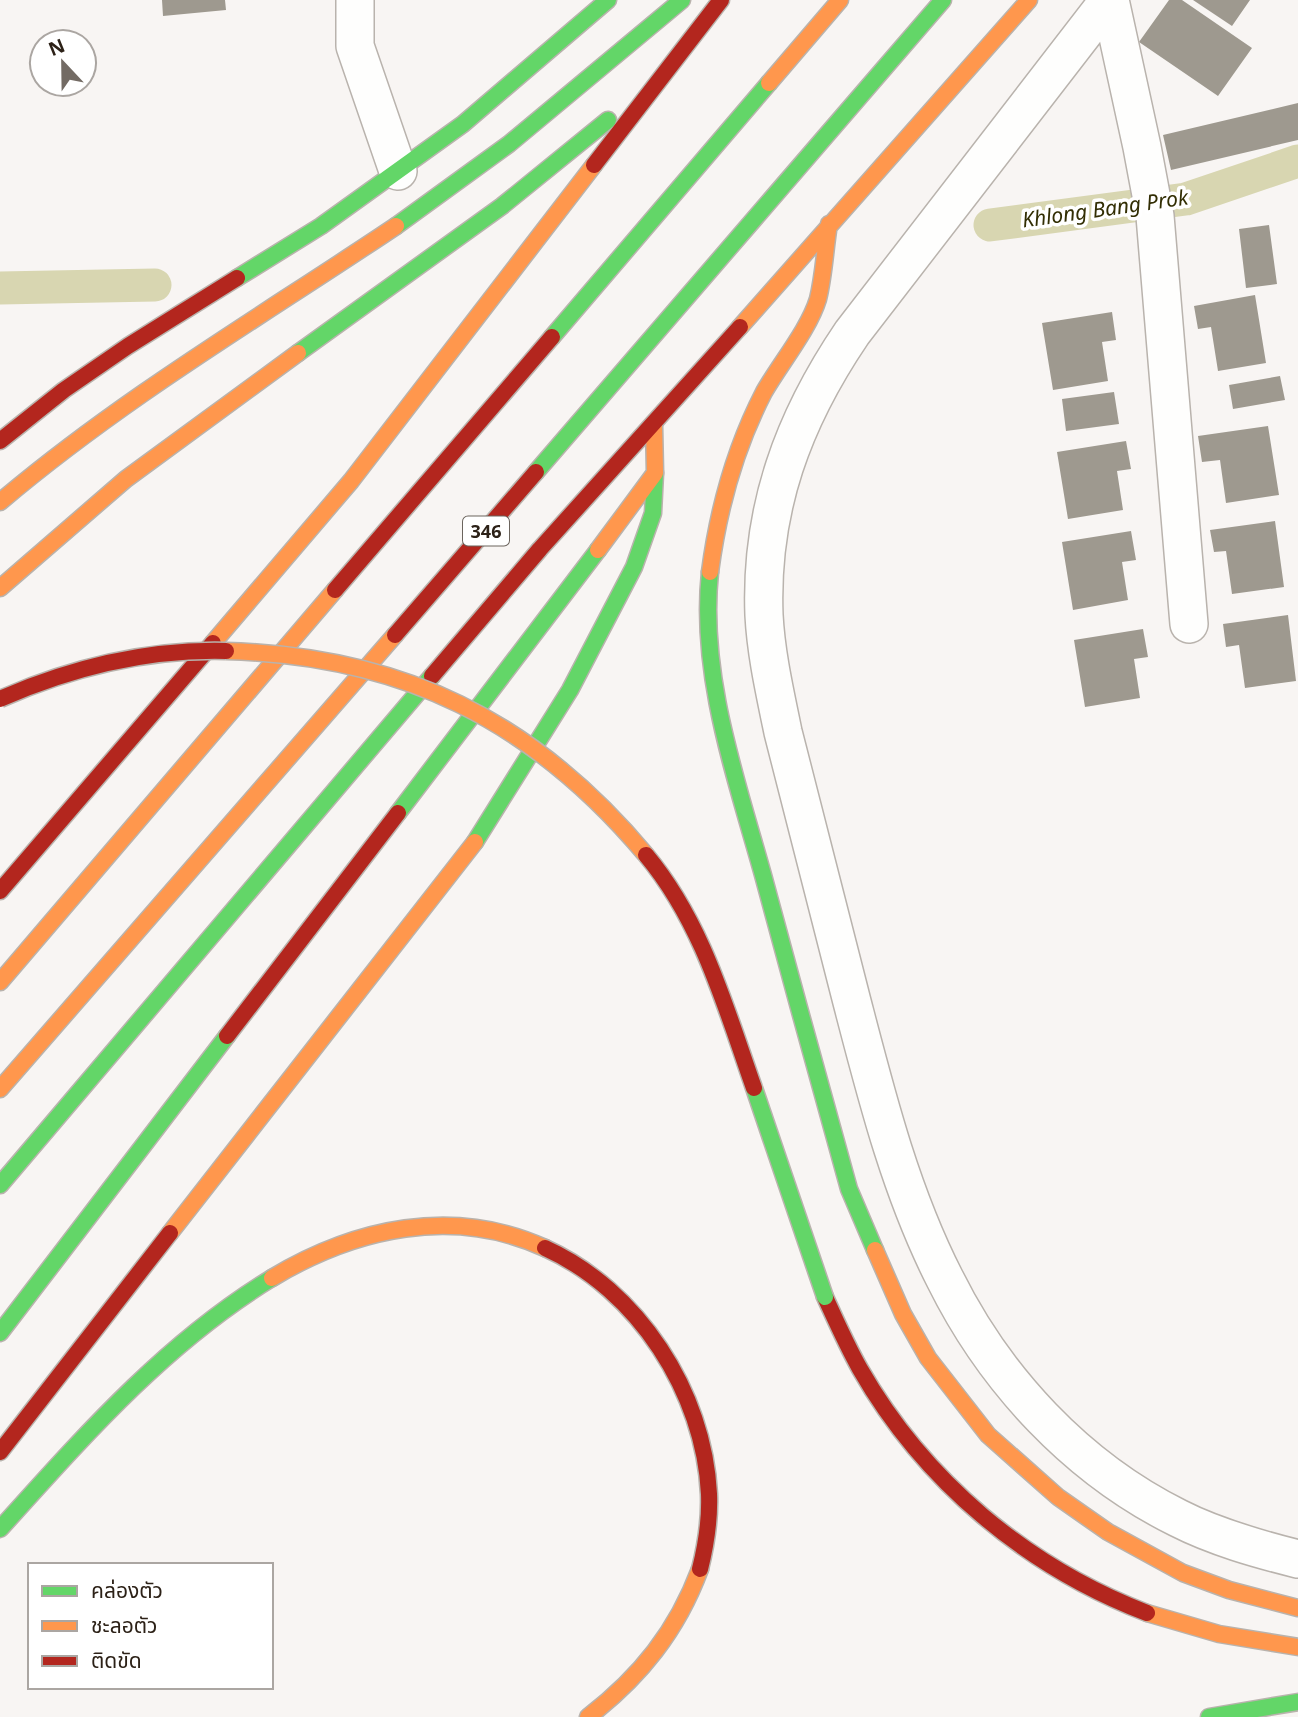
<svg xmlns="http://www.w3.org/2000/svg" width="1298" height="1717" font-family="'Noto Sans','Noto Sans Thai',sans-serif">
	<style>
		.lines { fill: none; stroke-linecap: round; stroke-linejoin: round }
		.canal { stroke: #d8d6b1; stroke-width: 33 }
		.building { fill: #9e998f }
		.street-casing { stroke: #b9b3ad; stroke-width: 40 }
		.fast-casing { stroke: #b9b3ad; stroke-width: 19 }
		.slow-casing { stroke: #b9b3ad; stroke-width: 19 }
		.jam-casing { stroke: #b9b3ad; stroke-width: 19 }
		.street { stroke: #fefefd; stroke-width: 37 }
		.fast { stroke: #63d668; stroke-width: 16 }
		.slow { stroke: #ff974d; stroke-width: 16 }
		.jam { stroke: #b3261e; stroke-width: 16 }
		.fast-bridge-casing { stroke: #b9b3ad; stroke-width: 19; stroke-linecap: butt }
		.slow-bridge-casing { stroke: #b9b3ad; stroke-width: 19; stroke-linecap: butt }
		.jam-bridge-casing { stroke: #b9b3ad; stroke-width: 19; stroke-linecap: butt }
		.fast-bridge { stroke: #63d668; stroke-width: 16 }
		.slow-bridge { stroke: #ff974d; stroke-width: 16 }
		.jam-bridge { stroke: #b3261e; stroke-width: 16 }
		.labels { text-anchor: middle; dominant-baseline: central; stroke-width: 7; stroke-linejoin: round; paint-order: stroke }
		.shield { fill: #fff; stroke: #6b645d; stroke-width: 2 }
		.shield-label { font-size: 18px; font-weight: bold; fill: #2c2117 }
		.water-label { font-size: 21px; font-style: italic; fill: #322e04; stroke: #fff }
	</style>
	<rect width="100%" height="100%" fill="#f8f5f3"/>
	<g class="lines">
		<path class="canal" d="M990,225L1186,199L1298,161
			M0,288L155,285"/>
	</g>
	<path class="building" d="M162,0H225L226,10L163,16Z
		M1169,0H1182L1252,48L1218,96L1139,42Z
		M1193,0H1250L1232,26Z
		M1298,103V140L1171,170L1163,135Z
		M1269,225L1277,284L1246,288L1239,229Z
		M1255,295L1266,363L1218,371L1211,327L1198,329L1194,306Z
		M1112,312L1116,340L1102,342L1108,381L1053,390L1042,323Z
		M1280,376L1285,400L1233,409L1229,385Z
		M1114,392L1119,424L1066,431L1062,399Z
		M1268,426L1279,495L1226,503L1220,460L1202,462L1198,436Z
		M1126,441L1131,469L1117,471L1123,510L1068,519L1057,452Z
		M1275,521L1284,587L1232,594L1226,551L1214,552L1210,530Z
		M1131,531L1136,560L1122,562L1128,600L1073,610L1062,542Z
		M1288,615L1296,681L1245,688L1239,645L1226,647L1223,624Z
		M1143,629L1148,657L1134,659L1140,698L1085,707L1074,640Z"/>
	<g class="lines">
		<g class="street-casing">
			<path id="street" d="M355,0V46L398,171
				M1109,0L852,333C793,420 760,509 764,615C766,654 775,693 783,732C806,821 828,909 851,998C876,1094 900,1191 945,1279C995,1380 1077,1468 1178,1518C1215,1537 1258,1549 1298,1559
				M1110,0L1142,147L1155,216L1189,624"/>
		</g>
		<g class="fast-casing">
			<path id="fast" d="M396,226L509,144L682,0
				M237,278L321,226L463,124L608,0
				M552,337L769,83
				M298,353L502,206L608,120
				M536,472L943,0
				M710,572C699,675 736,778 763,875C791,980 820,1084 849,1189L875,1250
				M398,813L598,550
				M475,842L570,690L634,567L653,513L655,473
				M0,1185L432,676
				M0,1333L227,1036
				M0,1529C83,1437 165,1343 272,1278
				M1209,1717L1298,1702"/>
		</g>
		<g class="slow-casing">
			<path id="slow" d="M769,83L840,0
				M740,327L1029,0
				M0,502C124,397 262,316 396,226
				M598,550L655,473L654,425
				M710,572C718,511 735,448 764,392C780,364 809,329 818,299C824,275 825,248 829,224
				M0,588L126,479L298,353
				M213,643L351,481L594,165
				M0,982L335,590
				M0,1089L395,635
				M170,1233L475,842
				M875,1250L903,1314L928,1358L988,1435L1058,1497L1108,1532L1183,1573L1229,1590L1298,1608
				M272,1278C355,1228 453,1206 545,1248
				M1147,1613L1219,1634L1298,1647
				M588,1717C640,1677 677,1631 700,1569"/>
		</g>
		<g class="jam-casing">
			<path id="jam" d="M594,165L721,0
				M0,441L64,390L128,346L237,278
				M335,590L552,337
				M395,635L536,472
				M432,676L540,549L740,327
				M0,891L213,643
				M227,1036L398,813
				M545,1248C638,1290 704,1392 709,1494C710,1519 706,1545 700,1569
				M825,1297C836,1321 847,1346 860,1369C924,1481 1027,1567 1147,1613
				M0,1452L170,1233"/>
		</g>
		<use href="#street" class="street"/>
		<use href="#fast" class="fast"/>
		<use href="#slow" class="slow"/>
		<use href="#jam" class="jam"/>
		<g class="fast-bridge-casing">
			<path id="fast-bridge" d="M754,1088L825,1297"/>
		</g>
		<g class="slow-bridge-casing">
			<path id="slow-bridge" d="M226,651C402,656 533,720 646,855"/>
		</g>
		<g class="jam-bridge-casing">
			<path id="jam-bridge" d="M0,699C73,667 146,649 226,651
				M646,855C702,922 725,1006 754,1088"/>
		</g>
		<use href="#fast-bridge" class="fast-bridge"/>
		<use href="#slow-bridge" class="slow-bridge"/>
		<use href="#jam-bridge" class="jam-bridge"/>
	</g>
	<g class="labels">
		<rect class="shield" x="463" y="516.5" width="46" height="29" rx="5"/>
		<g class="shield-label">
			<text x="486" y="531">346</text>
		</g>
		<g class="water-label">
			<text transform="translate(1105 208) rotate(-8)">Khlong Bang Prok</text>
		</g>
	</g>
	<rect x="28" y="1563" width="245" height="126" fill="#ffffff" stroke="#aba6a2" stroke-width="2"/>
	<rect x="42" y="1586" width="35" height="10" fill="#63d668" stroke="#aba6a2" stroke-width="2"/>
	<text x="91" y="1598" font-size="21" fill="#2c2117">คล่องตัว</text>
	<rect x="42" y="1621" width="35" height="10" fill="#ff974d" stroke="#aba6a2" stroke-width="2"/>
	<text x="91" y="1633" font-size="21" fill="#2c2117">ชะลอตัว</text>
	<rect x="42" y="1656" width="35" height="10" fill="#b3261e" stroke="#aba6a2" stroke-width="2"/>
	<text x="91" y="1668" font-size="21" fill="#2c2117">ติดขัด</text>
	<g transform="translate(63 63) rotate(338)"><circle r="33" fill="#ffffff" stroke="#aba6a2" stroke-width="2"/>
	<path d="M0-5L12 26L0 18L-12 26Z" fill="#736b64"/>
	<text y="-10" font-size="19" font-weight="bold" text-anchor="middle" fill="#2c2117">N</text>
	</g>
</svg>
